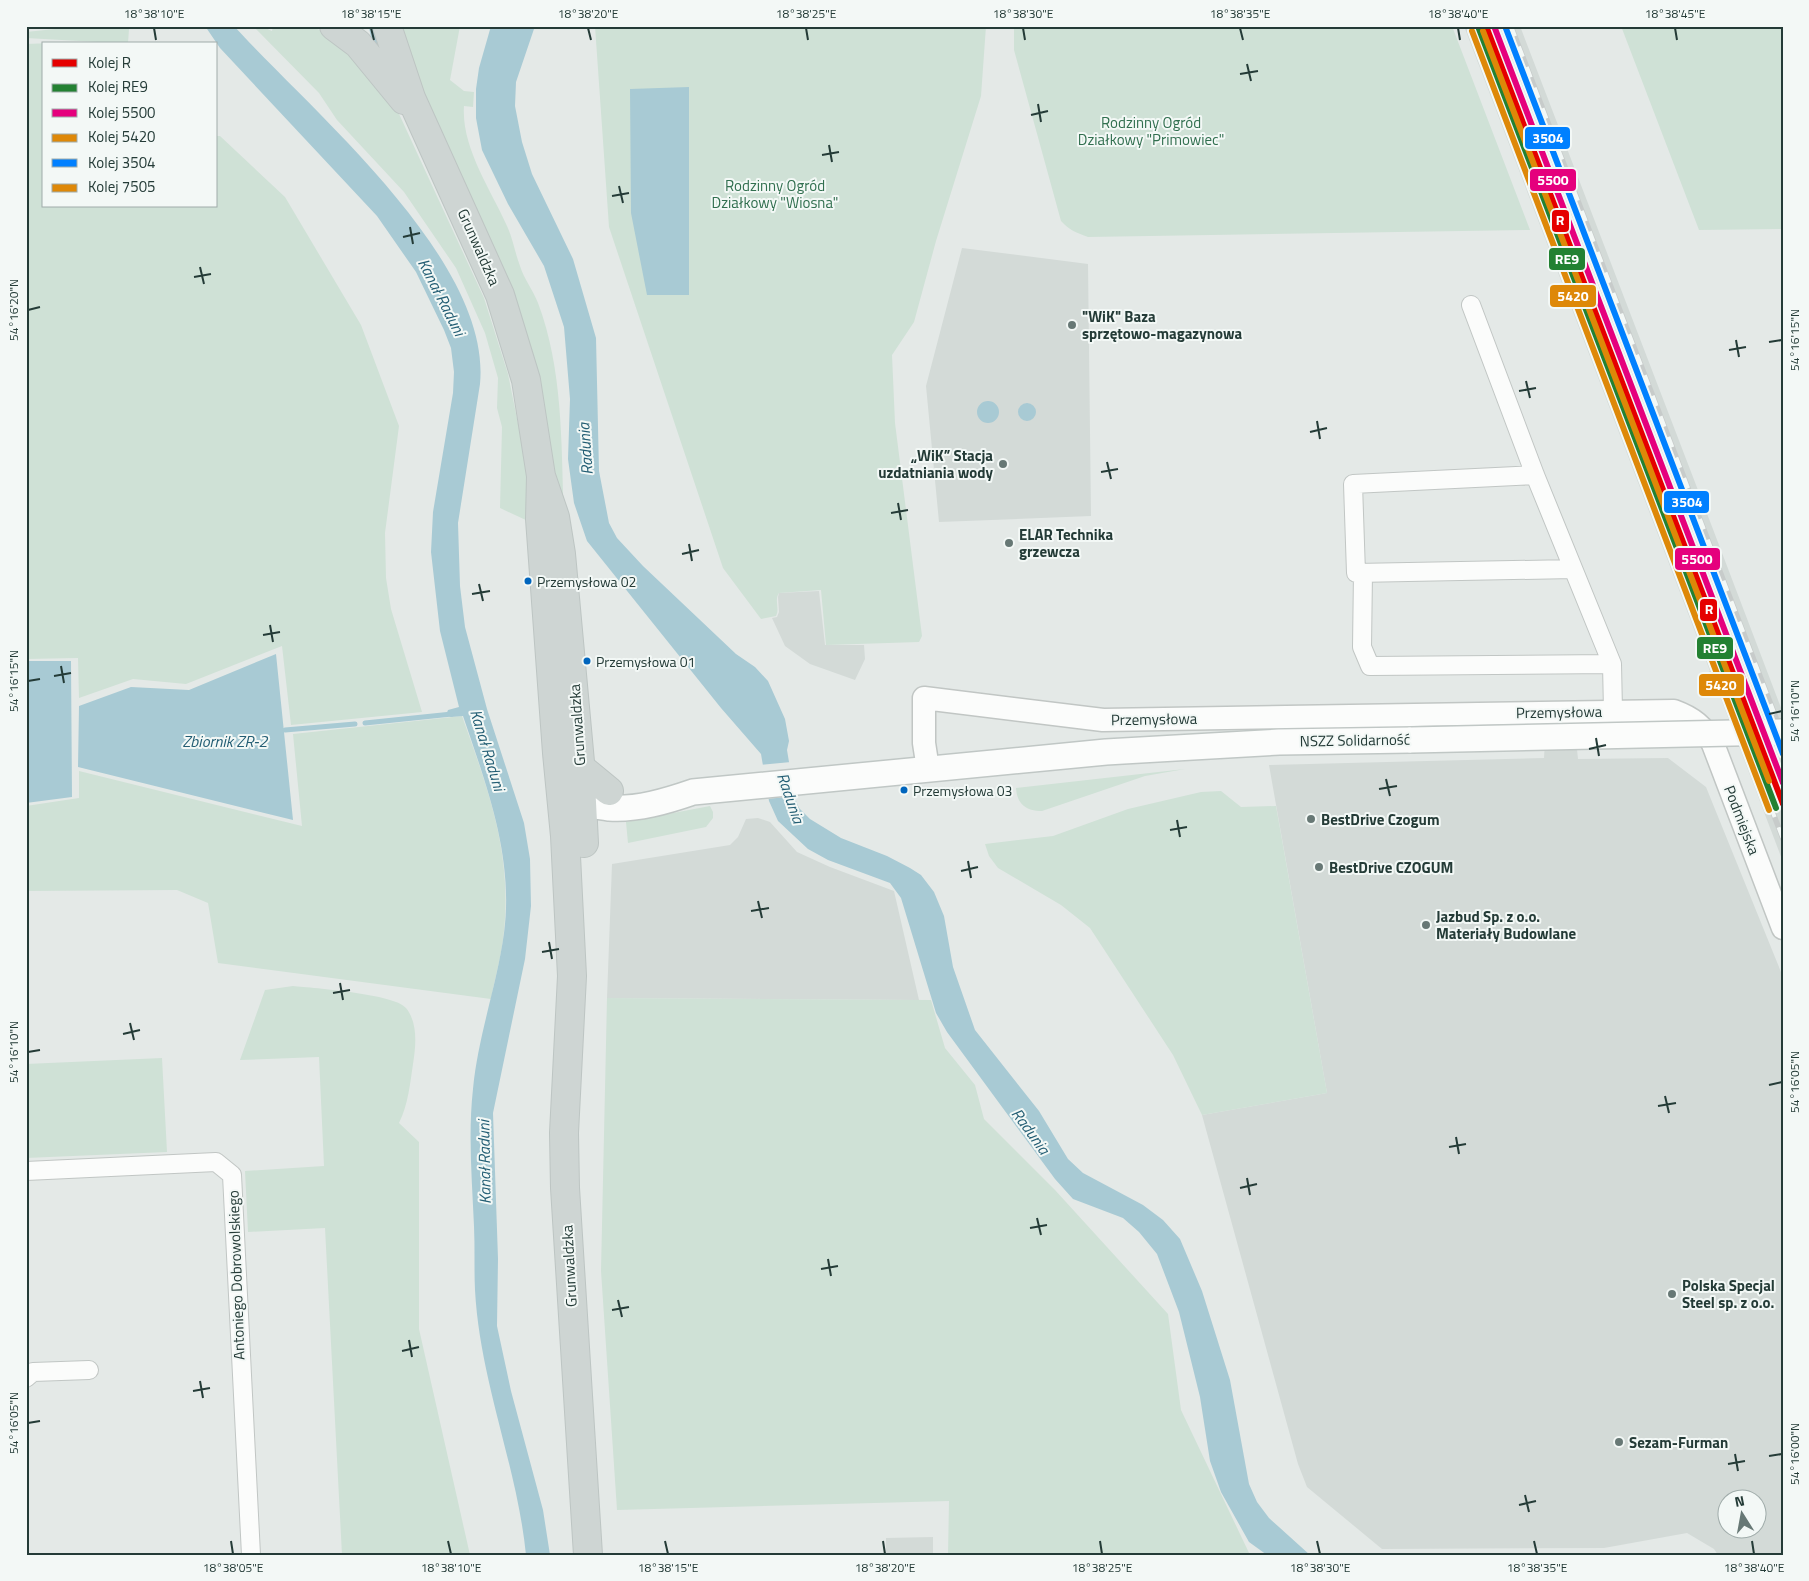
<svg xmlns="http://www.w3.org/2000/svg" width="1809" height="1581" font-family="'Titillium Web',sans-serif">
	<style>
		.built { fill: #d3dad7; fill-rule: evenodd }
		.green { fill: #cfe1d6 }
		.water { fill: #a8cad4 }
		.pier { fill: #e4e9e7 }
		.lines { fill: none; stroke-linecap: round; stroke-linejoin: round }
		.stream { stroke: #a8cad4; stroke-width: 5 }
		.minor-casing { stroke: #c1c6c4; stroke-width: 20 }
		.tertiary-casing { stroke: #c1c6c4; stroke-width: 25 }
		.secondary-casing { stroke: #c0c7c5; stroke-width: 28 }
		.primary-casing { stroke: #bdc5c3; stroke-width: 30 }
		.minor { stroke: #fbfcfb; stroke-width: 18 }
		.tertiary { stroke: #fbfcfb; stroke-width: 22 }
		.secondary { stroke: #fbfcfb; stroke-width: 25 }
		.primary { stroke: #ced5d3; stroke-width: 28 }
		.rail-casing { stroke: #c7cbca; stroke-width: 5.5 }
		.rail { stroke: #f3f8f6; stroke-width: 4; stroke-dasharray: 11; stroke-linecap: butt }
		.secondary-bridge-casing { stroke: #c0c7c5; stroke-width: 28; stroke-linecap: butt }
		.secondary-bridge { stroke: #fbfcfb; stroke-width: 25 }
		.rail-1-casing { stroke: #f3f8f6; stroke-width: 10 }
		.rail-2-casing { stroke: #f3f8f6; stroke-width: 10 }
		.rail-3-casing { stroke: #f3f8f6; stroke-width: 10 }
		.rail-4-casing { stroke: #f3f8f6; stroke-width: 10 }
		.rail-5-casing { stroke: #f3f8f6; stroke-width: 10 }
		.rail-6-casing { stroke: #f3f8f6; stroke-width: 10 }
		.rail-1 { stroke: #e50000; stroke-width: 6 }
		.rail-2 { stroke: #238132; stroke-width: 6 }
		.rail-3 { stroke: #e5007d; stroke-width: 6 }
		.rail-4 { stroke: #de8808; stroke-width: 6 }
		.rail-5 { stroke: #0080ff; stroke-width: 6 }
		.rail-6 { stroke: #de8808; stroke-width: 6 }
		.ticks { fill: none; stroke: #243b37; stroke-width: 2 }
		.poi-dot { fill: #677875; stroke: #f3f8f6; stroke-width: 2 }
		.bus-dot { fill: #0065bd; stroke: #f3f8f6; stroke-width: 2 }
		.labels { text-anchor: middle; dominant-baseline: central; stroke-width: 4; stroke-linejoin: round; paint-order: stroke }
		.bus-label { font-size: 14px; fill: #243b37; stroke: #f3f8f6; text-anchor: start }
		.park-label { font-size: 15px; fill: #316f4f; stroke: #f3f8f6 }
		.street-label { font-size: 15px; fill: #243b37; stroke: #f3f8f6 }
		.poi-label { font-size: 15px; font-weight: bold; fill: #243b37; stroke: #f3f8f6; text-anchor: start }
		.water-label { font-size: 16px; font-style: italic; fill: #225d73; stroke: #f3f8f6 }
		.line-badge { stroke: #f3f8f6; stroke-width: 2 }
		.badge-label { font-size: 14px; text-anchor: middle; font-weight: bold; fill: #fff }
		.neatline { fill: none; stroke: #243b37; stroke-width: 2 }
		.ticks-label { font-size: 12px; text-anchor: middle; fill: #243b37 }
	</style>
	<rect width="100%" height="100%" fill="#e4e9e7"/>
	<path class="built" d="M1464,26H1520L1711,524L1783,713V862L1718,691L1714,692L1707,673L1710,671Z
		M962,248L1088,264L1091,516L939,522L926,386Z
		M819,591L825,645H864L865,659L855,680L810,664L785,646L772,618L777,617L779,612L778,597L779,593Z
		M1576,740L1578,759L1668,758L1706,787L1783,977V1555H1718L1714,1549L1687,1533L1604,1548L1382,1549L1307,1487L1298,1464L1202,1115L1327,1093L1269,765L1544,758L1545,741ZM1726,1498H1756V1528H1726Z
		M758,818L770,822L797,852L830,867L894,891L919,1000L607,998L612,864L730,845L738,837L746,819Z
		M933,1537V1555H886V1538Z"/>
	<path class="green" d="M253,26H261L272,31L273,26C300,26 312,23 336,38L394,103L484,298L508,374L533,498L528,521L500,508L502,427L497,408L498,378L485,333L456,268L404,192L337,120L319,93Z
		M395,26H460L450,80L464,91L474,92L473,107L464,106C461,147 491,190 507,226C513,239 515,253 520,266C524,279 533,290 538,303C564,372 561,448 564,521Z
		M595,26H986L981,96L936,241L914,322L892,355L895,423L922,636L919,642L826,645L821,590L779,593C774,600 780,608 776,616L761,619L723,568L609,227Z
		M1014,26H1452L1530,230L1088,237C1077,233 1069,230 1061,221L1014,50Z
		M1621,26H1783V229L1699,230Z
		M74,27L129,29L128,43L133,44L26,38V32Z
		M53,43L64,44H44V206H216V136H220L285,197L361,325L399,426L385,533L386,578L391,609L422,712L291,725L282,646L186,684L133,679L79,698L78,658L26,659V44Z
		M462,716C488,789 512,852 504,931C502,954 495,977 491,999L218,963L208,903L177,890L26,891V806L79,798V771L302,826L293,734Z
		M1185,769L1145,776L1042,811C1026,811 1017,804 1016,788Z
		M1221,791L1241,807L1276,806L1327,1093L1202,1115L1173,1055L1090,928L1061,905L998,868L989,856L985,844L1053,836L1128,809L1201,792Z
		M710,806L713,812V818L706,827L628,843L626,822Z
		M293,986C314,988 395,994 406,1008C418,1023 416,1045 413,1064C410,1084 408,1105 399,1123L419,1142V1329L470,1555H342L325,1228L248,1232L245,1171L324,1166L319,1057L240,1060L265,990Z
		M607,998L931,1000L945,1048L975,1085L984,1119L1055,1190L1168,1314L1181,1410L1250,1555H948L949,1501L617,1510L601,1271Z
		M162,1058L167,1152L26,1158V1064Z"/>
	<path class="water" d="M205,26H234C311,111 492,260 480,384L458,523L460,586L465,627L487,709L524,823L530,859L531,906L525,959L493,1113L498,1259L497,1326L511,1391L543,1510L550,1555H526C517,1465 480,1382 475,1290C474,1269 475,1247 474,1226C472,1180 468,1134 473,1089C478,1036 497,985 504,933C514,857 487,787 463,716L451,717L446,715L448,710L459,707L440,631L431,552L433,512L453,393L454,372L451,348L444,330L416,272L377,216L220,48Z
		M491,26H535L516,82L515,106L522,142L532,174L573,259L596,338L599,471L609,523L617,538L643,566L736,654L755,667L768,681L785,719L789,741L787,750L795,798L799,808L810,819L841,838L887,856L910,868L921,875L934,892L944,916L953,967L975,1030L1039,1111L1068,1159L1083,1173L1143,1205L1163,1220L1180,1239L1202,1291L1230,1380L1249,1484L1257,1502L1269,1518L1310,1555H1267L1249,1542L1221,1492L1210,1461L1200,1397L1179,1312L1157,1254L1139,1232L1123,1218L1073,1199L1055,1179L947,1032L936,1013L901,898L890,883L828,860L808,849L778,821L769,801L761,754L721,708L587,541L574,503L568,459L570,399L564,327L544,266L508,204L482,150L476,118V89L479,68Z
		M689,87V295H647L631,213L630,89Z
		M977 412a11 11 0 1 1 22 0a11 11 0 1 1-22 0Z
		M1018 412a9 9 0 1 1 18 0a9 9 0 1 1-18 0Z
		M276,654L293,820L78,767L79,706L131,687L189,690Z
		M26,661H71L72,797L26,803Z"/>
	<path class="pier" d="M791,762L797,796L766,799L760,765Z"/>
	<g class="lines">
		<path class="stream" d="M371,26L375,42
			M365,723L452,714
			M285,730L355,724"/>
		<g class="minor-casing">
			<path id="minor" d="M1471,305L1535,475L1612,664L1613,711
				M1535,475L1353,484L1356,573L1573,569
				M1363,573L1362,647L1370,666L1612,664
				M26,1171L216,1162L232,1175L251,1555
				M26,1378L33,1372L89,1370"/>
		</g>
		<g class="tertiary-casing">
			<path id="tertiary" d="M928,769L924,743V698L1103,720L1674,711C1693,718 1703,726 1713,744L1783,928"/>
		</g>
		<g class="secondary-casing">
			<path id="secondary" d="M563,805C580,803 593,806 609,808C637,810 667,801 693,792L1106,752L1279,742L1411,740"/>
		</g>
		<g class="primary-casing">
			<path id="primary" d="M334,26L358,44L404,100
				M387,26L411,98L500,295L526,380L541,476L555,517L561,554L580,762L584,843
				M541,476L540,519L557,753L565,836L572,976L564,1133L565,1188L588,1555
				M581,768L609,791"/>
		</g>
		<use href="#minor" class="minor"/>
		<use href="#tertiary" class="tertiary"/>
		<use href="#secondary" class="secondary"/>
		<use href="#primary" class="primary"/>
		<g class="rail-casing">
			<path id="rail" d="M1472,26L1783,839
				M1511,26L1783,736"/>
		</g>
		<use href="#rail" class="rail"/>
		<g class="secondary-bridge-casing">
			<path id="secondary-bridge" d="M1411,740L1783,732"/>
		</g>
		<use href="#secondary-bridge" class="secondary-bridge"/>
		<g class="rail-1-casing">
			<path id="rail-1" d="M1486,26L1783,804"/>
		</g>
		<g class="rail-2-casing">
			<path id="rail-2" d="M1479,29L1776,808"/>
		</g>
		<g class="rail-3-casing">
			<path id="rail-3" d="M1494,26L1783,783"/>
		</g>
		<g class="rail-4-casing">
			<path id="rail-4" d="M1472,31L1769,810"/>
		</g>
		<g class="rail-5-casing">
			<path id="rail-5" d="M1505,26L1783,754"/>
		</g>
		<g class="rail-6-casing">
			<path id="rail-6" d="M1483,31L1769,781"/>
		</g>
		<use href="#rail-1" class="rail-1"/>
		<use href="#rail-2" class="rail-2"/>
		<use href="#rail-3" class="rail-3"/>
		<use href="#rail-4" class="rail-4"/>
		<use href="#rail-5" class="rail-5"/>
		<use href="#rail-6" class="rail-6"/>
	</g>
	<path class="ticks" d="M154,28L156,40M371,28L374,40M588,28L591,40M806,28L808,40M1023,28L1025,40M1240,28L1243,40M1458,28L1460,40M1675,28L1677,40M1247,64L1251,81M1240,74L1258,71M1038,104L1041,122M1031,115L1048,111M829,145L832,162M822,155L839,152M619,186L623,203M612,196L629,193M410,227L413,244M403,237L420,233M200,267L204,284M194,277L211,274M28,310L40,307M1736,340L1739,357M1769,342L1782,340M1729,350L1746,347M1526,381L1530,398M1519,391L1536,388M1317,421L1320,439M1310,432L1327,428M1107,462L1111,479M1101,472L1118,469M898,503L901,520M891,513L908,510M689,544L692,561M682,554L699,550M479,584L483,601M472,594L490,591M270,625L273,642M263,635L280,632M61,666L64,683M54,676L71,673M28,681L40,679M1769,714L1782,711M1596,738L1599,756M1589,749L1606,745M1386,779L1390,796M1379,789L1397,786M1177,820L1180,837M1170,830L1187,827M968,861L971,878M961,871L978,867M758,901L762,918M751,911L769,908M549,942L552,959M542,952L559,949M340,983L343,1000M333,993L350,990M130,1023L134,1040M123,1034L140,1030M28,1052L40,1050M1769,1085L1782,1082M1665,1096L1669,1113M1658,1106L1676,1103M1456,1137L1459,1154M1449,1147L1466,1144M1247,1178L1250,1195M1240,1188L1257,1184M1037,1218L1041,1235M1030,1228L1047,1225M828,1259L831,1276M821,1269L838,1266M618,1300L622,1317M612,1310L629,1307M409,1340L412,1357M402,1351L419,1347M200,1381L203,1398M193,1391L210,1388M28,1423L40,1421M1735,1454L1738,1471M1769,1456L1782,1454M1728,1464L1745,1461M1525,1495L1529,1512M1519,1505L1536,1501M231,1541L233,1554M448,1541L451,1554M665,1541L668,1554M883,1541L885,1554M1100,1541L1102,1554M1317,1541L1320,1554M1534,1541L1537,1554M1752,1541L1754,1554"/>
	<g class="poi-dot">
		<circle cx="1072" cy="325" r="5"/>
		<circle cx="1003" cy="464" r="5"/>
		<circle cx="1009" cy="543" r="5"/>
		<circle cx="1311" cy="819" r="5"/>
		<circle cx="1319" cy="867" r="5"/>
		<circle cx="1426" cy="925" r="5"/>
		<circle cx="1672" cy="1294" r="5"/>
		<circle cx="1619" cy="1442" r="5"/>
	</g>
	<g class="bus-dot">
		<circle cx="528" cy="581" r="4.5"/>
		<circle cx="587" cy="661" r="4.5"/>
		<circle cx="904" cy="790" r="4.5"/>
	</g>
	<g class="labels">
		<g class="bus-label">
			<text x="537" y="581">Przemysłowa 02</text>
			<text x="596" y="661">Przemysłowa 01</text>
			<text x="913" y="790">Przemysłowa 03</text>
		</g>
		<g class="park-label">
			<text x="1151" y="122">Rodzinny Ogród<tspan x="1151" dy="17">Działkowy "Primowiec"</tspan></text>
			<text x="775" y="185">Rodzinny Ogród<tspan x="775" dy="17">Działkowy "Wiosna"</tspan></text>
		</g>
		<g class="street-label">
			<text transform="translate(479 247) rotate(66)">Grunwaldzka</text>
			<text transform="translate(1559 712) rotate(-1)">Przemysłowa</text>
			<text transform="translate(1154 719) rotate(-1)">Przemysłowa</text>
			<text transform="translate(577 725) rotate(-94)">Grunwaldzka</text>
			<text transform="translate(1355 740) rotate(-1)">NSZZ Solidarność</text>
			<text transform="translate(1742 820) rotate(69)">Podmiejska</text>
			<text transform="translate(569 1266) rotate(-93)">Grunwaldzka</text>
			<text transform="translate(236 1275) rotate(-92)">Antoniego Dobrowolskiego</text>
		</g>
		<g class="poi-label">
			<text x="1082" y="316">"WiK" Baza<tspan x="1082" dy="17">sprzętowo-magazynowa</tspan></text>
			<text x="993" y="455" text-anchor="end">„WiK” Stacja<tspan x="993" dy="17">uzdatniania wody</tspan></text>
			<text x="1019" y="534">ELAR Technika<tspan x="1019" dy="17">grzewcza</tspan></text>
			<text x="1321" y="819">BestDrive Czogum</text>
			<text x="1329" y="867">BestDrive CZOGUM</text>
			<text x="1436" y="916">Jazbud Sp. z o.o.<tspan x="1436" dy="17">Materiały Budowlane</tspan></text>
			<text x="1682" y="1285">Polska Specjal<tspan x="1682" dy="17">Steel sp. z o.o.</tspan></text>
			<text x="1629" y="1442">Sezam-Furman</text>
		</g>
		<g class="water-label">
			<text transform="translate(442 297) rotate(63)">Kanał Raduni</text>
			<text transform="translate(585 449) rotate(-94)">Radunia</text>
			<text x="225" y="741">Zbiornik ZR-2</text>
			<text transform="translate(488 750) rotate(73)">Kanał Raduni</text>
			<text transform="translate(791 798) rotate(71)">Radunia</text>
			<text transform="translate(1031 1131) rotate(54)">Radunia</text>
			<text transform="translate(484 1162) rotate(-91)">Kanał Raduni</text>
		</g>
	</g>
	<g class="line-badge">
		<rect x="1524" y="126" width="47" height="24" rx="5" fill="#0080ff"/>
		<rect x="1529" y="168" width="48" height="24" rx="5" fill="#e5007d"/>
		<rect x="1551" y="209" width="19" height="24" rx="5" fill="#e50000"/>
		<rect x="1548" y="247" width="38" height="24" rx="5" fill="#238132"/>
		<rect x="1549" y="284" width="48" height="24" rx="5" fill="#de8808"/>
		<rect x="1663" y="490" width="47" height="24" rx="5" fill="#0080ff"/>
		<rect x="1674" y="547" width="47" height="24" rx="5" fill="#e5007d"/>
		<rect x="1699" y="598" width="19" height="24" rx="5" fill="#e50000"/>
		<rect x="1696" y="636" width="38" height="24" rx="5" fill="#238132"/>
		<rect x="1698" y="673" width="47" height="24" rx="5" fill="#de8808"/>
	</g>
	<g class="badge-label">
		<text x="1548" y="143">3504</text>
		<text x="1553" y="185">5500</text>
		<text x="1560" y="225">R</text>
		<text x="1567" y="264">RE9</text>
		<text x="1573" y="301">5420</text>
		<text x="1687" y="507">3504</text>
		<text x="1697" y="564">5500</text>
		<text x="1709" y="614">R</text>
		<text x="1715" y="653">RE9</text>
		<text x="1721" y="690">5420</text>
	</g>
	<rect width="1809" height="1581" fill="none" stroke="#f3f8f6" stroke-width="55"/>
	<rect x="42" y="42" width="175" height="165" fill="#f3f8f6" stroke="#a0acaa"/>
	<rect x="52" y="59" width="25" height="8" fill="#e50000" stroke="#a0acaa"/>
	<text x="88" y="68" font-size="15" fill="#243b37">Kolej R</text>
	<rect x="52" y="84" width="25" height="8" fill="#238132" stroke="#a0acaa"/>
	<text x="88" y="92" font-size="15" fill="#243b37">Kolej RE9</text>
	<rect x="52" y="109" width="25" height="8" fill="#e5007d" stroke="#a0acaa"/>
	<text x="88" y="118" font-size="15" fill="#243b37">Kolej 5500</text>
	<rect x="52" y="134" width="25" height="8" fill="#de8808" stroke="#a0acaa"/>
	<text x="88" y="142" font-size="15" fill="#243b37">Kolej 5420</text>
	<rect x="52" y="159" width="25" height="8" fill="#0080ff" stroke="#a0acaa"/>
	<text x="88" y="168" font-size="15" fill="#243b37">Kolej 3504</text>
	<rect x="52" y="184" width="25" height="8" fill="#de8808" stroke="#a0acaa"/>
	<text x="88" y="192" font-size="15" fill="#243b37">Kolej 7505</text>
	<g transform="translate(1742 1514) rotate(349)"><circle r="24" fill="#f3f8f6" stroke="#a0acaa"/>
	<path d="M0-4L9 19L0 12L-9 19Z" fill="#677875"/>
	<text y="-8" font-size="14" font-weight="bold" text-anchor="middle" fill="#243b37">N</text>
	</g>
	<rect x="28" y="28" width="1754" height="1526" class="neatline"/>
	<g class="ticks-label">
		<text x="154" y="18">18°38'10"E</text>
		<text x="371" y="18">18°38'15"E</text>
		<text x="588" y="18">18°38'20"E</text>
		<text x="806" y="18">18°38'25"E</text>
		<text x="1023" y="18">18°38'30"E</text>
		<text x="1240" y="18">18°38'35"E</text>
		<text x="1458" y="18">18°38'40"E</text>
		<text x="1675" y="18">18°38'45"E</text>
		<text transform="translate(14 310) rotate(-90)" y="4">54°16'20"N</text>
		<text transform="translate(1795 340) rotate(-90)" y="4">54°16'15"N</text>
		<text transform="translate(14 681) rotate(-90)" y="4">54°16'15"N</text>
		<text transform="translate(1795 711) rotate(-90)" y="4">54°16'10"N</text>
		<text transform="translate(14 1052) rotate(-90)" y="4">54°16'10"N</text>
		<text transform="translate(1795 1082) rotate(-90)" y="4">54°16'05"N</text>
		<text transform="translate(14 1423) rotate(-90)" y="4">54°16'05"N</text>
		<text transform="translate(1795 1454) rotate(-90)" y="4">54°16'00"N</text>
		<text x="233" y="1572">18°38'05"E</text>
		<text x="451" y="1572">18°38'10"E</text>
		<text x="668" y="1572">18°38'15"E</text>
		<text x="885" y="1572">18°38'20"E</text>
		<text x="1102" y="1572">18°38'25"E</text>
		<text x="1320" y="1572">18°38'30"E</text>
		<text x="1537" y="1572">18°38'35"E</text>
		<text x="1754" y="1572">18°38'40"E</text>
	</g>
</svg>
